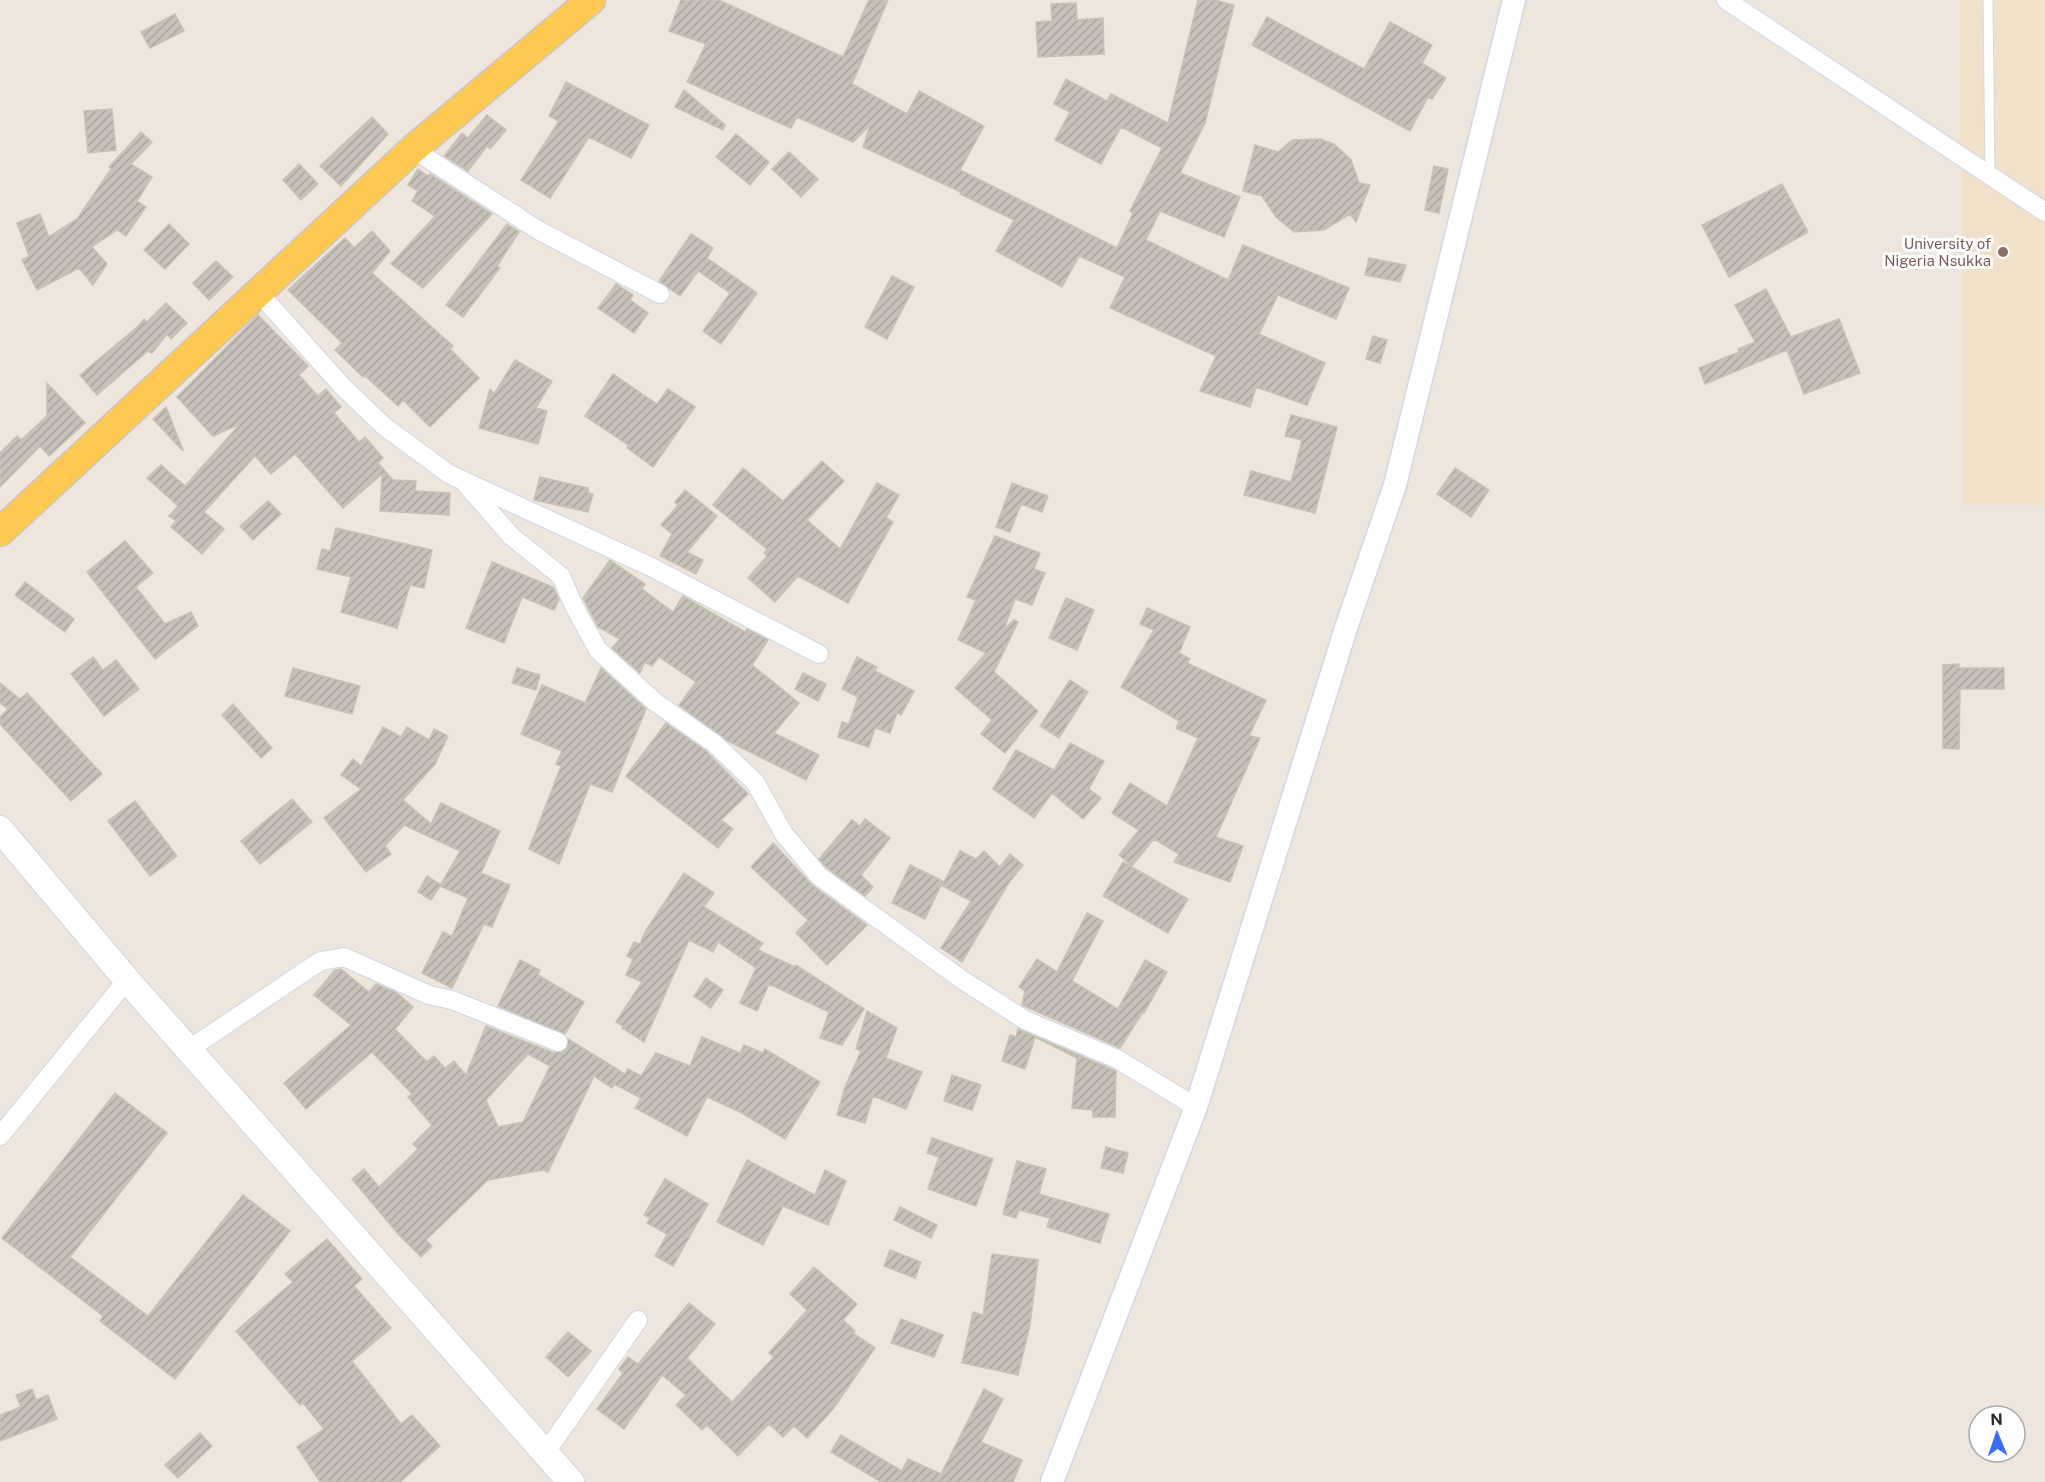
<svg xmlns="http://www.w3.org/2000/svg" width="2045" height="1482" font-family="'Public Sans',sans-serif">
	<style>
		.education { fill: #f2e1ca }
		.building { fill: url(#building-hatch); stroke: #cac1b5; stroke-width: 1.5; fill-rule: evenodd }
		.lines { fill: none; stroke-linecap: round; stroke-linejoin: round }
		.service-casing { stroke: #d1d7e5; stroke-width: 11 }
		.minor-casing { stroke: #d1d7e5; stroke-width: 20 }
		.tertiary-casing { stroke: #d1d7e5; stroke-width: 25 }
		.secondary-casing { stroke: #d1d7e5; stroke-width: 28 }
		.primary-casing { stroke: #c8c8c8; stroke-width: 31 }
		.service { stroke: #fff; stroke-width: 9 }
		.minor { stroke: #fff; stroke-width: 18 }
		.tertiary { stroke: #fff; stroke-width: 22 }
		.secondary { stroke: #fff; stroke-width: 26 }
		.primary { stroke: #ffc851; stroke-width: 28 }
		.education-dot { fill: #8d6e63; stroke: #fff; stroke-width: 2 }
		.labels { text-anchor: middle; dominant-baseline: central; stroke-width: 6; stroke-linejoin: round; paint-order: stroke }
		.education-label { font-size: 15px; fill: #785e54; stroke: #fff; text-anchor: end }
	</style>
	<defs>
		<pattern id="building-hatch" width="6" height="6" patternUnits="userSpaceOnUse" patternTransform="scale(1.5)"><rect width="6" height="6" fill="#c6c0b8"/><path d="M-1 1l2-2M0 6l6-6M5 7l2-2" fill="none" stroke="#aaa59e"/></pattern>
	</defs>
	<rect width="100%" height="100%" fill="#eee5dc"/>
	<path class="education" d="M1960,0H2045V505L1963,504Z"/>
	<path class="building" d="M681,0H719L843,57L869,0H888L852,84L907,114L919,91L984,126L960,170L1117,248L1133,213L1130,211L1162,148L1121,127L1101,164L1055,140L1070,112L1054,104L1066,79L1107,101L1111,94L1168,123L1198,0H1215L1234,5L1205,123L1180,173L1240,197L1224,237L1160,211L1146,240L1228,280L1243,245L1349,288L1336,319L1278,295L1259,334L1325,363L1307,405L1256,387L1250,407L1200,391L1216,356L1110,308L1125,277L1079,256L1062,287L996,251L1014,220L960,194L961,192L863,147L870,125L853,142L797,117L791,128L687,82L706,44L669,31Z
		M1076,3L1077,20L1103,18L1104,54L1038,57L1036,22L1052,21L1051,4Z
		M175,14L184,31L150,48L141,32Z
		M1267,17L1364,69L1390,22L1432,45L1422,63L1446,78L1432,99L1428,97L1410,131L1252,45Z
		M566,82L649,125L631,158L589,137L550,198L521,180L559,121L549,116Z
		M684,90L725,125L723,130L675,107Z
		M112,109L116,150L88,153L84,111Z
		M487,115L506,130L490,149L487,146L468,171L444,156L462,133L468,138Z
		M372,117L388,134L341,186L320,166Z
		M141,132L152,142L131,164L152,177L137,201L146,207L126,236L117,230L92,247L107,264L93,285L79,268L37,290L22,260L29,256L17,223L40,214L49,237L77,219L111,169L109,167Z
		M736,134L769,162L750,185L716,157Z
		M1320,139L1334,144L1351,160L1359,183L1370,185L1356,222L1350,214L1324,230L1294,232L1276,217L1262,196L1243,191L1255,145L1278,152L1292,140Z
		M789,152L818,179L801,197L772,169Z
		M299,164L318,184L301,200L283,180Z
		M1434,166L1448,169L1439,213L1425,210Z
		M418,169L428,176L430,174L492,214L423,288L391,264L435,216L412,201L418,191L408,185Z
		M1782,184L1808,232L1729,277L1702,225Z
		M169,224L189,244L165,269L144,250Z
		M507,224L519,232L497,266L500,268L463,317L446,305Z
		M372,231L390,251L372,273L453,346L450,349L479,378L430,427L403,400L398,406L364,375L363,377L335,350L342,343L288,290L345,238L354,248Z
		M691,234L713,248L707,258L757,293L721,344L703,331L730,293L698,271L680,296L659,281Z
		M1369,258L1406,265L1400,282L1365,275Z
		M216,261L233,277L209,300L193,283Z
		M892,276L914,287L887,339L865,327Z
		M616,284L633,295L630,300L648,313L634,333L598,308Z
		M1766,289L1791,337L1839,319L1860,373L1804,394L1787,350L1705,384L1699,368L1739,352L1738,349L1755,342L1735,305Z
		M166,303L187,323L171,339L167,334L152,353L148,351L97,395L80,375L137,327L144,319L147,322Z
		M258,315L308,366L299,375L318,396L326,389L341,407L334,413L359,442L365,437L383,458L378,463L393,480L416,481L415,491L450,493L449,515L380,511L382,474L343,508L295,454L271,474L255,456L204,512L224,529L202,554L171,527L176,521L169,516L178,506L147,478L161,465L185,486L240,424L213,436L177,397Z
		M1373,336L1387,340L1380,363L1366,359Z
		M515,360L552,381L536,408L547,411L538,444L479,428L490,389L494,394Z
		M613,374L657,404L668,389L695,407L653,467L627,448L628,445L585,416Z
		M47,383L85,423L49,456L40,446L0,487V453L17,436L21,440L47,416Z
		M166,407L183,450H182L153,419Z
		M1291,415L1337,427L1315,513L1244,495L1251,471L1291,482L1302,440L1285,436Z
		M822,461L844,481L807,520L840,549L877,483L899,495L886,518L893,522L848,603L798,576L775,602L748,578L767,556L764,553L767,549L713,505L743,468L783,501Z
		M1455,468L1489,490L1471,517L1437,494Z
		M540,477L588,488V493L593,494L588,512L534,500Z
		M1012,483L1048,496L1042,512L1021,504L1010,532L996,527Z
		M685,490L717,516L687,552L703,560L696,574L660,556L672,534L661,525L678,505L675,502Z
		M268,501L281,514L253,540L240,526Z
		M336,528L432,550L424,588L410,585L397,628L341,612L351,577L317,569L322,549L330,551Z
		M995,536L1040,553L1034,569L1045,573L1032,605L1015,599L1004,629L1014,620L1018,622L994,672L1038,711L1005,753L981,734L992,720L955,688L986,653L958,640L976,600L967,597Z
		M125,541L153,573L136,587L165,624L191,612L198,626L155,659L87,572Z
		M610,560L645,584L642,589L673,612L683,596L745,632L747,629L768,640L752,665L799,703L774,733L819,755L806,780L728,741L679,705L696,682L659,657L652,666L645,662L640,673L612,648L620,639L598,627L583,598Z
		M492,562L553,587L559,599L554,610L522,597L504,643L466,628Z
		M25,582L74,619L65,632L15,595Z
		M1066,598L1094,610L1077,650L1049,638Z
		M1147,608L1190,627L1179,653L1190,659L1187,663L1266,700L1249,736L1260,738L1216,837L1243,846L1230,882L1174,862L1179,854L1154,839L1132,866L1119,855L1139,830L1112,813L1130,783L1167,806L1198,738L1176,728L1179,721L1121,687L1154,630L1140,624Z
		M93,657L103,670L116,660L139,689L104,716L71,674Z
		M857,657L877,667L875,671L914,691L901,715L897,713L890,733L875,728L869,747L838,737L842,722L849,724L858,697L842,689Z
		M1959,664V668H2004V689H1960L1959,749L1943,748V665Z
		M293,668L360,686L352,714L285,696Z
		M517,668L540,675L536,690L512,683Z
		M601,668L646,709L612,792L590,784L559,864L529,849L561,766L556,764L562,751L521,734L542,685L585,703Z
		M803,673L826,684L818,701L795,689Z
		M1070,680L1088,692L1059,738L1040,726Z
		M0,683L20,699L27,693L102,774L71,801L0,724V717L8,709L0,703Z
		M233,704L272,748L261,758L222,715Z
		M666,723L706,751L748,794L721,820L733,829L718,848L626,776Z
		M383,727L401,737L407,727L429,740L434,729L448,736L435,764L403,800L431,824L441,803L500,831L481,873L510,885L492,927L484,924L452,988L422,973L443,932L452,936L468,898L440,886L460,851L404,825L385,846L391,854L366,872L324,818L361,789L341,775L353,759L361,766Z
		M1070,743L1104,761L1089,789L1101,798L1083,819L1052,793L1034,818L993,789L1016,750L1054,770Z
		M292,799L312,822L260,864L241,841Z
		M135,801L177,856L150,876L108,821Z
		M865,819L890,838L861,875L873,887L865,896L827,868L819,859L852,820L860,826Z
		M773,843L812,885L867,925L827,965L796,933L808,920L751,867Z
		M960,851L976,859L984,851L1000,867L1010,854L1023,865L1008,884L962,962L941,948L971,901L942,886Z
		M1123,862L1188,899L1168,933L1103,896Z
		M910,865L943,881L925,919L892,903Z
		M684,873L714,893L704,907L763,943L758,950L795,967L796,965L864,1009L842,1045L820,1038L829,1012L769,984L757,1011L740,1003L756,968L718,942L713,952L689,940L644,1042L622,1028L623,1026L616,1022L642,982L626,975L633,959L627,956L634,942L640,944L646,930Z
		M427,876L441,885L431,900L418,892Z
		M1087,913L1103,921L1072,981L1118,1009L1145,960L1167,972L1144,1013L1143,1012L1120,1048L1022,1005L1025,991L1019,987L1037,959L1057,972Z
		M520,960L540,970L538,975L584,1002L565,1034L498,1006Z
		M341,969L369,992L376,984L397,993L413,1007L395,1029L425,1060L428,1061L434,1056L445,1068L454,1061L466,1075L486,1026L554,1053L565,1050L568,1039L625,1074L628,1069L641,1076L656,1053L690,1066L702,1037L740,1053L744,1045L763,1053L765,1049L820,1082L785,1139L742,1113L707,1097L687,1136L635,1108L641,1098L614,1084L612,1088L594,1076L548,1172L543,1170L488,1180L426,1240L432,1246L421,1257L399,1235L352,1179L364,1169L379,1187L418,1149L413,1144L432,1125L408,1097L412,1094L372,1052L306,1109L284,1083L351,1025L314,995L335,970ZM528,1054L550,1066L523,1122L498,1127L486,1100Z
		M706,978L723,990L711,1008L694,996Z
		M867,1011L897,1028L886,1058L922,1072L906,1109L873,1096L865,1123L837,1115L845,1087L861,1051L856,1049Z
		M1018,1029L1116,1071L1115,1117H1093V1110L1072,1108L1077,1058L1035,1037L1025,1069L1002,1061L1010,1035L1016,1037Z
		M952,1075L981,1085L972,1110L944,1101Z
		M115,1093L167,1133L70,1257L148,1316L243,1195L290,1231L175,1379L100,1321L103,1316L2,1238Z
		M932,1138L993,1159L976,1206L928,1189L939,1157L927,1153Z
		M1106,1147L1128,1153L1123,1173L1101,1168Z
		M747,1160L815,1195L825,1170L846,1181L828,1225L783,1206L763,1245L717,1222Z
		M1017,1161L1046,1169L1039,1194L1109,1214L1100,1243L1047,1227L1050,1218L1019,1210L1016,1218L1003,1214Z
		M665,1179L708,1204L673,1266L655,1256L667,1234L647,1223L650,1218L644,1215Z
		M900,1207L937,1225L931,1238L894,1220Z
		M327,1239L362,1279L354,1286L391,1328L352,1361L401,1424L412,1415L440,1446L400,1482H320L297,1447L324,1429L303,1403L300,1405L236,1331L293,1282L285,1274Z
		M890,1250L921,1262L915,1278L884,1266Z
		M992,1254L1038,1260L1030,1325L1018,1375L962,1363L973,1312L983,1315Z
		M814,1267L857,1304L843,1320L855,1331L853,1333L875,1348L833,1409L807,1438L794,1426L783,1437L769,1424L738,1456L707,1425L702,1430L676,1405L686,1395L662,1375L624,1429L597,1409L623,1373L619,1369L628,1357L638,1364L689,1303L715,1324L687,1358L732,1402L774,1357L769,1353L807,1310L790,1294Z
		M901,1319L943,1335L934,1357L891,1343Z
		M568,1332L591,1351L568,1377L546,1357Z
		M32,1389L36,1400L48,1395L57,1419L0,1441V1415L21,1407L16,1395Z
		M984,1389L1003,1399L981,1442L1022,1460L1013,1482H881L831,1452L841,1435L902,1471L908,1459L941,1474Z
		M200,1433L212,1446L178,1478L165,1465Z"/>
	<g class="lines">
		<g class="service-casing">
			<path id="service" d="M1988,0L1990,176"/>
		</g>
		<g class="minor-casing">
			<path id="minor" d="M1726,0L2045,212
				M413,149L538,230L660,294
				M260,294L342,386L385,427L449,474L649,566L819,654
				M464,482L511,536L561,576L574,606L598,650L655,702L715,744L755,782L784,834L819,876L961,979L1025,1020L1117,1059L1196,1107
				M188,1050L313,966L321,961L344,957L429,995L452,1000L558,1042
				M0,1136L127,980
				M546,1452L638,1320"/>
		</g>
		<g class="tertiary-casing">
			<path id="tertiary" d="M1052,1482L1196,1107L1347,625L1395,485L1514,0"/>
		</g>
		<g class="secondary-casing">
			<path id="secondary" d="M0,829L127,980L571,1482"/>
		</g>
		<g class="primary-casing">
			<path id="primary" d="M0,532L413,149L591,0"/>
		</g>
		<use href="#service" class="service"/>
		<use href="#minor" class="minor"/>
		<use href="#tertiary" class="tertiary"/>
		<use href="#secondary" class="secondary"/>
		<use href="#primary" class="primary"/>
	</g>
	<circle class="education-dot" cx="2003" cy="252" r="6"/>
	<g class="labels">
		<g class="education-label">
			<text x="1991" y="243">University of<tspan x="1991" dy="17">Nigeria Nsukka</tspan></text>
		</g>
	</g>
	<g transform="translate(1997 1434) rotate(358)"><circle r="28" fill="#ffffff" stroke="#aaaaaa" stroke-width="1.5"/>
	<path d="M0-4.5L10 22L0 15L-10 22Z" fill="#386eff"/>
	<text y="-9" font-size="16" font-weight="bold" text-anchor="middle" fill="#2b2b2b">N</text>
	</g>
</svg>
